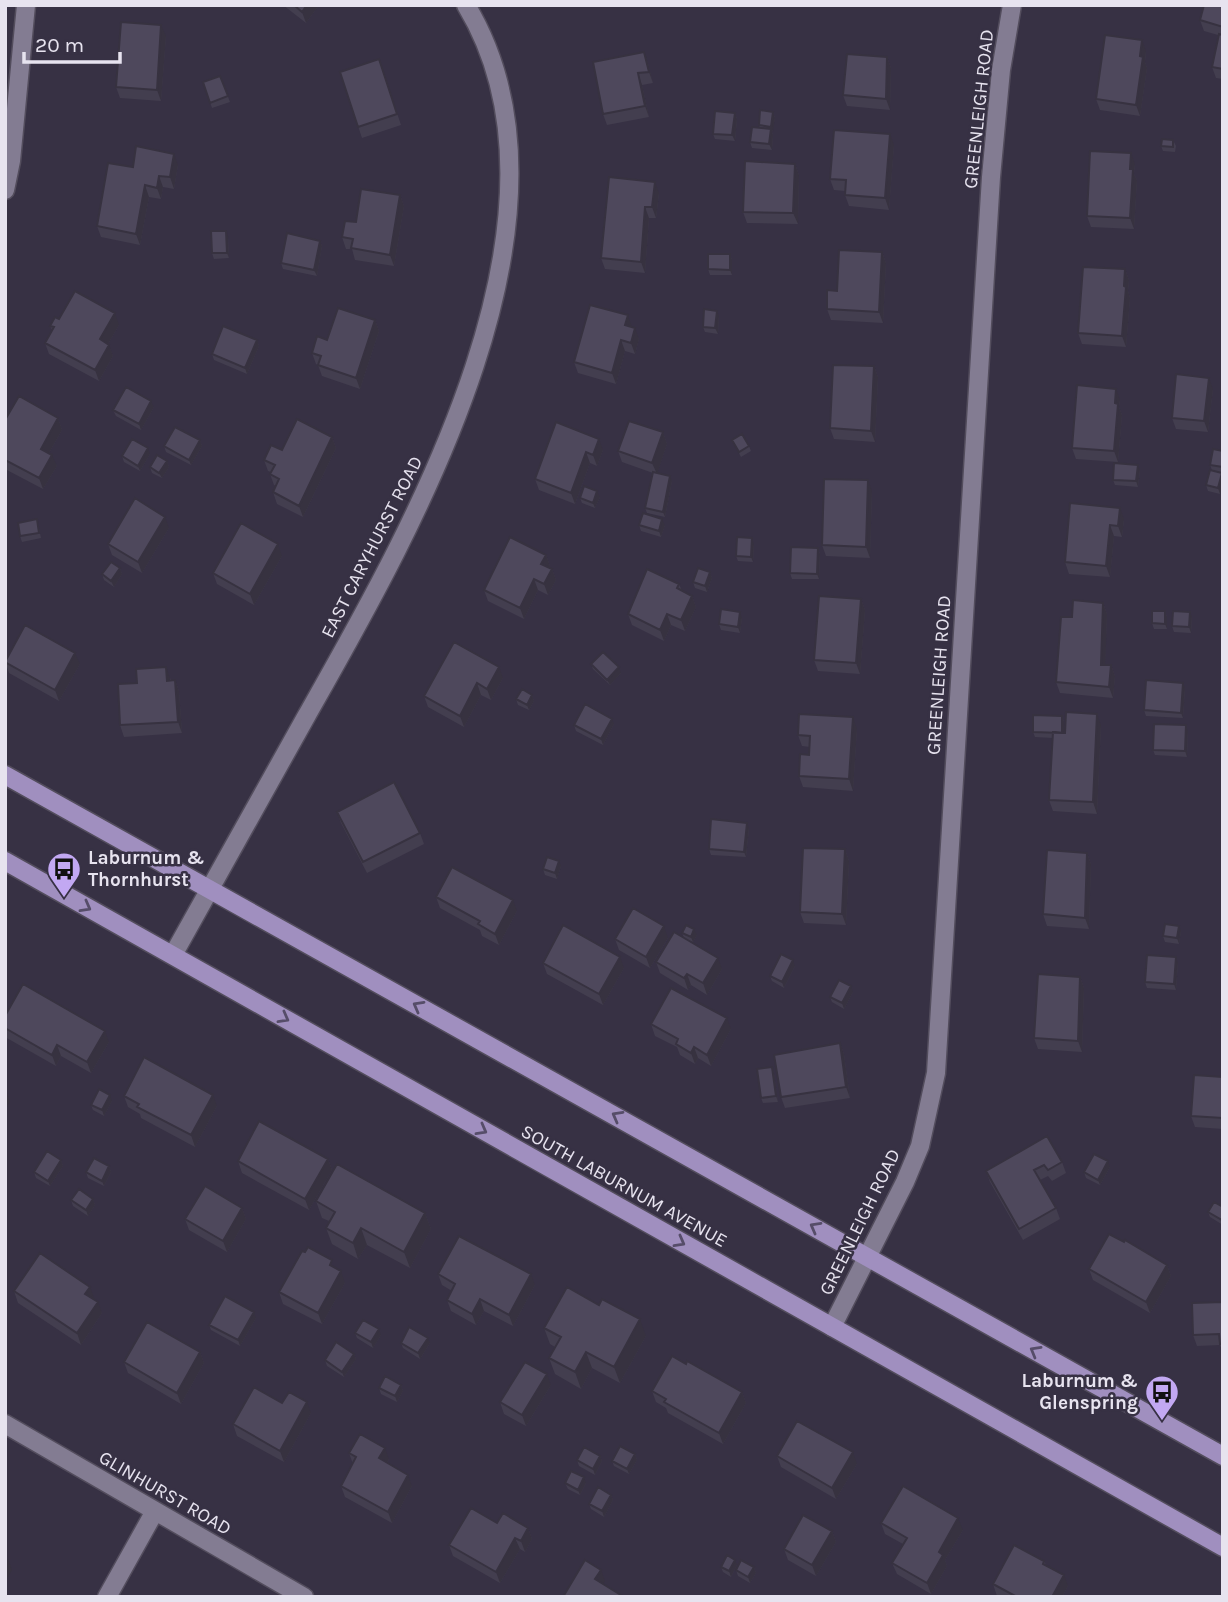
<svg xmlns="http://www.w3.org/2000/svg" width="1228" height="1602" font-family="Karla,sans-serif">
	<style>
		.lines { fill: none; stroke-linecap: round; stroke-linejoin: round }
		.street-casing { stroke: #534d5d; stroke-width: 21 }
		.primary-casing { stroke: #534d5d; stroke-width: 21 }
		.street { stroke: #837c92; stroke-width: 18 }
		.primary { stroke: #a08fbf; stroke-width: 18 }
		.wall { fill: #433e4f }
		.shaded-wall { fill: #373240 }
		.building { fill: #4e485c; stroke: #373240; stroke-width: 2 }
		.oneway { stroke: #564d69 }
		.labels { text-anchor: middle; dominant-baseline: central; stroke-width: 5; stroke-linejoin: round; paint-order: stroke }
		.street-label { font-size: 19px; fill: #e7e3ef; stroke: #373144 }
		.poi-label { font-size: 19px; font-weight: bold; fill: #e7e3ef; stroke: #373144; text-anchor: start }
	</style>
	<rect width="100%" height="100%" fill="#373144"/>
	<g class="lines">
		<g class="street-casing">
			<path id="street" d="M5,190L11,161L26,5
				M173,955C217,875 262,795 307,715C412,530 593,215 466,5
				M832,1327L905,1182L920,1146L936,1073L991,177L1001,70L1012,5
				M5,1424L304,1597
				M107,1597L155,1511"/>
		</g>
		<g class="primary-casing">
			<path id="primary" d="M5,775L1223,1456
				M5,861L1223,1547"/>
		</g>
		<use href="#street" class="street"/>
		<use href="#primary" class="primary"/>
	</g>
	<path class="wall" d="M283,5H319L306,23Z
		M1223,5V79L1216,78L1212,67L1218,35L1204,31L1200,20Z
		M166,36L161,101L120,98L116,87Z
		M1146,51L1145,62L1147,68L1140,116L1100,110L1096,99Z
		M644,52L648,63L653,83L642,85L649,117L607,125L603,114Z
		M887,57L891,68L890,110L847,106L843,95Z
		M379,59L401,125L362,138L340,72Z
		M220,76L230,102L212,108L203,82Z
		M773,112L775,118L772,132L773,135L772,150L752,148L750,142L760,128L759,125Z
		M735,113L737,119L735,141L715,139L713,134Z
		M1173,140L1176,146L1175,152L1163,151L1161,146Z
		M894,145L889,210L849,206L845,195V191L834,190L830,179Z
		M795,164L799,175L798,224L747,223L743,212Z
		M1135,164L1134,174L1137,180L1134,229L1091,227L1087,216Z
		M178,165L174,189L163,187L161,199L149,197L140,245L101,237L97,226L133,167Z
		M609,177L659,193L656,218H649L645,273L605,269L601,258Z
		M400,195L404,206L394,266L355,260L352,249H346L342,237L356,222Z
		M228,236L229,258L214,259L212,253Z
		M320,241L322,246L317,276L283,269L281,263Z
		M882,252L886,263L883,323L831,320L827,309L837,291Z
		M730,254L732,260V275H710L708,269Z
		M1125,269L1129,280L1128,291L1130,298L1126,347L1082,344L1078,333Z
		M719,316L718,334L705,332L703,327Z
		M59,319L119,325L108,344L113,356L99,381L49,354L45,343L52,330L50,326Z
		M375,320L379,331L360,389L322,376L318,365L316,364L312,353L327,340Z
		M632,327L639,339L635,354L625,351L616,384L578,373L574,362Z
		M257,340L259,346L247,374L214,360L212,354Z
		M874,366L878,377L875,442L834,439L830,428Z
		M1213,389L1208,432L1176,429L1172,418Z
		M1120,400L1119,407L1122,415L1118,462L1076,459L1072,448Z
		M154,407L141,430L116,416L113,410Z
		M58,418L62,430L49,453L57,466L43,489L5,469V420Z
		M556,422L603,450L597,466L590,463L575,504L539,490L535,479Z
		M663,432L667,444L657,473L672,481L665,517L647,513L645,508L653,473L622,462L618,451Z
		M332,437L336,448L303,517L277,504L273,492L276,486L274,485L270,474L271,472L268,471L264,460L282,450Z
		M200,440L202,446L191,465L166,452L164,446Z
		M732,440L749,446L751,451L741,457Z
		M1223,451V473L1220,472V494L1208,491L1206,485L1212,470L1210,465Z
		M150,454L140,471L124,462L122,456Z
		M167,461L169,467L162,478L152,473L150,467Z
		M1140,470L1138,487L1115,485L1113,480Z
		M872,491L870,558L826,556L822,545Z
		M600,497L595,508L582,503L580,498Z
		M1070,503L1124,519L1122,537L1114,536L1110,577L1069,574L1065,562Z
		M37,519L41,538L22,542L20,536Z
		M639,525H665L661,537L641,531Z
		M169,528L142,573L112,555L108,544Z
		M754,544L753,562L738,561L736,556Z
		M818,548L820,554L819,579H792L790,573Z
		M546,555L550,566L549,568L552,569L556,580L548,595L538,590L524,619L488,601L484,590Z
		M282,556L254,605L217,584L213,573Z
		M120,568L122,574L114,587L104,580L102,574Z
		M710,572L712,578L707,592L695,588L693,582Z
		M679,584L682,591L692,596L696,607L685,631L671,625L664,641L632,625L628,614Z
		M861,599L865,610L860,674L818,671L814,660Z
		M1103,603L1107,614L1105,665H1111L1115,676L1113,698L1060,693L1056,682L1072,617Z
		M1165,611L1167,617V629H1154L1152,623Z
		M1192,617L1191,633L1174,632L1172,626Z
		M742,618L740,633L721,630L719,624Z
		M5,661L80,664L59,701L9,673Z
		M591,664L621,673L610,685L593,669Z
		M170,678L171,680H175L179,691L182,733L124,737L120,725L137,683Z
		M503,678L491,700L481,695L464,727L428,707L424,696Z
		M1185,688L1183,718L1146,716L1144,710Z
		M532,695L534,701L529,710L518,705L516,699Z
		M1062,716L1064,722V733L1101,725L1097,814L1053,811L1049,800L1053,738L1035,737L1033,732Z
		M614,724L603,745L576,731L574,725Z
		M857,729L853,791L803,787L799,776L809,755L810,747L802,746L798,735Z
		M1188,731L1187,757L1155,755L1153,750Z
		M337,812L420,833L424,844L367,873L341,823Z
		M749,828L746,857L711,855L709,849Z
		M845,849L849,861L846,925L804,923L800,912Z
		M1087,853L1091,864L1089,929L1047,926L1043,914Z
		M561,866L557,879L545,875L543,869Z
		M436,897L517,911L499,945L482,936L480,930L440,908Z
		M1181,931L1179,944L1165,942L1163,936Z
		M682,933L697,935L693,942L688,940L722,969L707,995L691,985L688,990L660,973L656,962L684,938Z
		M668,938L650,968L619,950L615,939Z
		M543,963L624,968L603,1005L547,974Z
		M1178,963L1176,990L1147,988L1145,982Z
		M795,966L784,988L772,981L770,976Z
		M1080,977L1084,988L1082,1052L1038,1049L1034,1038Z
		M853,992L844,1009L832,1002L830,997Z
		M5,1016L109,1042L91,1073L61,1056L56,1066L5,1037Z
		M651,1024L731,1029L711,1066L698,1058L695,1064L680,1055L677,1047L655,1036Z
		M840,1043L844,1054L850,1098L785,1108L781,1097Z
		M772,1067L774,1073L778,1102L763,1103L761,1098Z
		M1223,1077V1129L1195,1127L1191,1116Z
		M124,1096L217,1106L195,1147L141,1118L140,1114L128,1107Z
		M112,1101L104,1116L93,1110L91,1105Z
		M328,1159L332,1170L309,1210L242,1173L238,1161Z
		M61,1160L63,1166L50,1186L36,1178L34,1172Z
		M1062,1162L1066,1173L1052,1181L1048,1176L1040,1180L1056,1208L1060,1219L1023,1240L990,1182L986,1171Z
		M109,1166L111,1172L104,1186L88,1178L86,1172Z
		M1110,1167L1100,1185L1086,1178L1084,1172Z
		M93,1199L95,1205L88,1216L73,1206L71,1200Z
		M316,1201L425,1213L431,1229L410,1268L367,1245L358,1259L332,1244L326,1228L329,1221L322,1218Z
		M1223,1207V1225L1210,1217L1208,1212Z
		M242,1208L246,1219L227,1252L189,1230L185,1219Z
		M1124,1242L1167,1265L1171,1276L1150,1313L1093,1280L1089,1269Z
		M335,1268L345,1283L322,1324L283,1304L279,1292Z
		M438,1274L535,1285L513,1326L484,1311L476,1325L451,1311L447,1300L452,1291L442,1285Z
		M14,1291L94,1298V1299L102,1313L81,1345L18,1303Z
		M1223,1302V1353L1220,1345L1197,1346L1193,1335Z
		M256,1318L240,1346L211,1330L209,1325Z
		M544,1328L646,1336L620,1383L592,1368L581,1389L555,1374L549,1358L555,1347L550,1344Z
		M355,1333L381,1335L373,1348L357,1338Z
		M401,1343H430L420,1359L403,1348Z
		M200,1352L204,1363L181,1404L128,1373L124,1362Z
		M354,1354L356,1359L344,1377L327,1366L325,1360Z
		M686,1364L742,1392L746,1403L723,1444L668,1413L666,1408L656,1402L652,1391Z
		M401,1385L403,1391L397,1402L381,1394L379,1388Z
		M551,1385L526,1426L504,1414L500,1402Z
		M311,1413L284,1462L237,1436L233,1424Z
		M349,1453L389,1459L387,1463L412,1486L392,1523L345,1497L341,1486L353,1464Z
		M635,1454L637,1460L629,1474L614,1466L612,1461Z
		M600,1456L602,1461L595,1475L579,1466L577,1460Z
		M777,1456L857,1464L836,1499L781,1467Z
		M565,1483H586L580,1495L568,1489Z
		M611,1495L613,1500L604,1517L591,1509L589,1504Z
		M497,1523L528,1528L532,1539L525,1552L520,1549L500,1583L453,1556L449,1545Z
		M881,1523L963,1530L945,1560L947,1566L931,1594L897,1574L892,1563L903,1544L885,1534Z
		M832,1531L836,1542L816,1576L788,1560L784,1549Z
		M1044,1561L1046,1565L1068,1586L1062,1597H1000L997,1596L993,1584Z
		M737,1565L731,1577L723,1572L721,1567Z
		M754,1567L756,1573L750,1583L738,1576L736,1570Z"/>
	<path class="shaded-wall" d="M307,5H319L306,23L302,12Z
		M161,25L166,36L161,101L157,90Z
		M1142,40L1146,51L1145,62L1147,68L1140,116L1136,105Z
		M644,52L648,63L653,83L649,72Z
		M887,57L891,68L890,110L886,99Z
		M638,73L642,85L649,117L645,106Z
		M773,112L775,118L773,132L771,127Z
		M735,113L737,119L735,141L732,135Z
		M771,129L773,135L772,150L769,144Z
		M890,134L894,145L889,210L885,198Z
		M1131,153L1135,164L1134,174L1137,180L1134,229L1130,218V169Z
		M174,154L178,165L174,189L170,177Z
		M795,164L799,175L798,224L793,213Z
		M159,176L163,187L161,199L157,188Z
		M655,182L659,193L656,218L652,207Z
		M145,185L149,197L140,245L136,234Z
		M400,195L404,206L394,266L390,255Z
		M645,207L649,218L645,273L641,262Z
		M226,231L228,236L229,258L227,253Z
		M320,241L322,246L317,276L314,270Z
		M882,252L886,263L883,323L879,312Z
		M730,254L732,260V275L730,270Z
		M1125,269L1129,280L1128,291L1130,298L1126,347L1122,336Z
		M717,311L719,316L718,334L715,328Z
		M115,313L119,325L104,351L100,339Z
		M628,315L632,327L625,325Z
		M375,320L379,331L360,389L356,378Z
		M635,328L639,339L635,354L631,343Z
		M257,340L259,346L247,374L245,368Z
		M621,340L625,351L616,384L612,373Z
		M109,345L113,356L99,381L95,370Z
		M874,366L878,377L875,442L871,431Z
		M1209,378L1213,389L1208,432L1204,421Z
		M1116,389L1120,400L1119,407L1122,415L1118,462L1114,451L1115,403Z
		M151,401L154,407L141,430L139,424Z
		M58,418L62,430L45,460L41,449Z
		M663,432L667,444L657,474L652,463Z
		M332,437L336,448L303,517L299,506Z
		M599,439L603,450L597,466L593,455Z
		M200,440L202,446L191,465L189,460Z
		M148,448L150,454L140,471L138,466Z
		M586,452L590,463L575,504L571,493Z
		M52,455L57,466L43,489L39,478Z
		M167,461L169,467L162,478L159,473Z
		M1138,465L1140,470L1138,487L1136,481Z
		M1222,473L1223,483L1220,494L1218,488Z
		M670,476L672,481L665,517L663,512Z
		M868,480L872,491L870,558L866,547Z
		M597,491L600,497L595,508L593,503Z
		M1120,508L1124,519L1122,537L1118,526Z
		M165,517L169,528L142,573L138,562Z
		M662,519L665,525L661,537L659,531Z
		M1110,525L1114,536L1110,577L1106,566Z
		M752,538L754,544L753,562L751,557Z
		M278,544L282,556L254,605L250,594Z
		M818,548L820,554L819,579L817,574Z
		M546,555L550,566L546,575L541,564Z
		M120,568L122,574L114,587L111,581Z
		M552,569L556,580L548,595L544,584Z
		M710,572L712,578L707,592L705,586Z
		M534,579L538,590L524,619L520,608Z
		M692,596L696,607L685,631L681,620Z
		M861,599L865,610L860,674L856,663Z
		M1103,603L1107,614L1105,676L1101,665Z
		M1165,611L1167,617V629L1165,624Z
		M740,612L742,618L740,633L738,627Z
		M1190,612L1192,617L1191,633L1189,627Z
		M667,614L671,625L664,641L660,630Z
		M75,653L80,664L59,701L55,690Z
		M1111,665L1115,676L1113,698L1109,687Z
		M166,667L170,678L171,692L167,681Z
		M499,667L503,678L491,700L487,689Z
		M619,667L621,673L610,685L607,680Z
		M175,680L179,691L182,733L178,722Z
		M477,683L481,695L464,727L460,716Z
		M1183,683L1185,688L1183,718L1181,713Z
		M532,695L534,701L529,710L527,705Z
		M1097,714L1101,725L1097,814L1093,802Z
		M1062,716L1064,722V738L1062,733Z
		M853,717L857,729L853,791L849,779Z
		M612,719L614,724L603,745L601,739Z
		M1186,725L1188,731L1187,757L1185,751Z
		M747,823L749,828L746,857L744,852Z
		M845,849L849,861L846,925L842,914Z
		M1087,853L1091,864L1089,929L1085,918Z
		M559,861L561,866L557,879L555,873Z
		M513,900L517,911L499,945L495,934Z
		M664,926L668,938L650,968L646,957Z
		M1179,926L1181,931L1179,944L1177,938Z
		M694,929L697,935L693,942L691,937Z
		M620,957L624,968L603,1005L599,994Z
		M1176,957L1178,963L1176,990L1174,984Z
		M718,958L722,969L707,995L703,983Z
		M793,960L795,966L784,988L782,982Z
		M687,974L691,985L688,990L684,978Z
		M1080,977L1084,988L1082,1052L1078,1041Z
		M851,986L853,992L844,1009L842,1003Z
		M727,1018L731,1029L711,1066L707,1055Z
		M105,1031L109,1042L91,1073L87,1062Z
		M840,1043L844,1054L850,1098L846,1087Z
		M57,1045L61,1056L56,1066L52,1055Z
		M694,1047L698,1058L695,1064L691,1053Z
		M772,1067L774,1073L778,1102L776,1096Z
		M6,1091L10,1102L5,1109V1092Z
		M110,1095L112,1101L104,1116L102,1110Z
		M213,1095L217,1106L195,1147L191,1135Z
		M328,1159L332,1170L309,1210L305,1199Z
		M61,1160L63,1166L50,1186L48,1181Z
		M1108,1161L1110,1167L1100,1185L1098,1180Z
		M109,1166L111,1172L104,1186L102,1181Z
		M93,1199L95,1205L88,1216L86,1210Z
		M242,1208L246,1219L227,1252L223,1241Z
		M425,1213L431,1229L410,1268L404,1252Z
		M361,1228L367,1245L358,1259L353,1243Z
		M1167,1265L1171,1276L1150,1313L1146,1302Z
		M341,1271L345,1283L322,1324L318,1313Z
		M531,1274L535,1285L513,1326L509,1315Z
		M90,1287L94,1298L89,1305L85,1294Z
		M480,1299L484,1311L476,1325L472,1314Z
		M98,1302L102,1313L81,1345L77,1333Z
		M254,1312L256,1318L240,1346L238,1340Z
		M640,1319L646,1336L620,1383L614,1367Z
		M379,1329L381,1335L373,1348L371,1342Z
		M428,1338L430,1343L420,1359L418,1353Z
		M200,1352L204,1363L181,1404L177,1393Z
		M586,1352L592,1368L581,1389L575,1372Z
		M354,1354L356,1359L344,1377L342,1372Z
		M547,1374L551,1385L526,1426L522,1415Z
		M401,1385L403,1391L397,1402L395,1396Z
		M742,1392L746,1403L723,1444L719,1433Z
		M307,1402L311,1413L284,1462L280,1451Z
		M385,1448L389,1459L383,1470L379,1458Z
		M853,1452L857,1464L836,1499L832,1488Z
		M635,1454L637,1460L629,1474L627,1469Z
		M600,1456L602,1461L595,1475L593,1469Z
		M408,1475L412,1486L392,1523L388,1512Z
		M584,1477L586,1483L580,1495L578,1490Z
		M611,1495L613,1500L604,1517L602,1511Z
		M958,1518L963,1530L945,1560L947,1566L931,1594L927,1583L939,1552Z
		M528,1528L532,1539L525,1552L521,1541Z
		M832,1531L836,1542L816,1576L812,1565Z
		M515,1538L520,1549L500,1583L496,1572Z
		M8,1559L12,1570L5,1582V1564Z
		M735,1560L737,1565L731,1577L729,1571Z
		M754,1567L756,1573L750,1583L748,1577Z
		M601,1570L605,1581L599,1590L595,1579Z
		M1064,1575L1068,1586L1062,1597H1052Z"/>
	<path class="building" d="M294,5H307L302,12Z
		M1204,5H1223V27L1200,20Z
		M121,22L161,25L157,90L116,87Z
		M1219,34L1223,35V69L1212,67Z
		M1105,35L1142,40L1140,56L1143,57L1136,105L1096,99Z
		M644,52L649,72L638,73L645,106L603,114L593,62Z
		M847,54L887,57L886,99L843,95Z
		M379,59L397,114L358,127L340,72Z
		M220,76L228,96L210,103L203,82Z
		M760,110L773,112L771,127L759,125Z
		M715,111L735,113L732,135L713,134Z
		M752,127L771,129L769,144L750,142Z
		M834,130L890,134L885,198L845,195L846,180L830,179Z
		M1162,139L1173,140V147L1161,146Z
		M136,146L174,154L170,177L159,176L157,188L145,185L136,234L97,226L108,163L133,167Z
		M1090,151L1131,153L1130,169H1133L1130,218L1087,216Z
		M745,161L795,164L793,213L743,212Z
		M609,177L655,182L652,207H645L641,262L601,258Z
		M361,189L400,195L390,255L351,248L353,239L342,237L345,221L356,222Z
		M211,231H226L227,253H212Z
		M287,233L320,241L314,270L281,263Z
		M839,250L882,252L879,312L827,309V290L837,291Z
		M708,254H730V270L708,269Z
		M1083,267L1125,269L1124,286L1126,287L1122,336L1078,333Z
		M75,291L115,313L100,339L109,345L95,370L45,343L54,327L50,326L55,317L59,319Z
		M590,305L628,315L625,325L635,328L631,343L621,340L612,373L574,362Z
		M338,308L375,320L356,378L318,365L321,356L312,353L317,336L327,340Z
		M704,309L717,311L715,328L703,327Z
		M223,326L257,340L245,368L212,354Z
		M833,365L874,366L871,431L830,428Z
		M1176,374L1209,378L1204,421L1172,418Z
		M1077,385L1116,389L1115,403L1118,404L1114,451L1072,448Z
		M126,387L151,401L139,424L113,410Z
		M19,396L58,418L41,449L52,455L39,478L5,460V420Z
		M297,419L332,437L299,506L273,492L279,479L270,474L275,465L264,460L271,445L282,450Z
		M629,421L663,432L652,463L618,451Z
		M556,422L599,439L593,455L586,452L571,493L535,479Z
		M175,427L200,440L189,460L164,446Z
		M742,434L749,446L739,452L732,440Z
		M132,439L148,448L138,466L122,456Z
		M1213,449L1223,451V467L1210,465Z
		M157,455L167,461L159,473L150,467Z
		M1114,463L1138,465L1136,481L1113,480Z
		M1210,470L1222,473L1218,488L1206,485Z
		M653,472L670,476L663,512L645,508Z
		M824,479L868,480L866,547L822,545Z
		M584,486L597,491L593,503L580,498Z
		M135,498L165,517L138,562L108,544Z
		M1070,503L1120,508L1118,526L1110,525L1106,566L1065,562Z
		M643,513L662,519L659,531L639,525Z
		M37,519L39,533L20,536L18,523Z
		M241,523L278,544L250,594L213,573Z
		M510,537L546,555L541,564L552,569L544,584L534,579L520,608L484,590Z
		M737,537L752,538L751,557L736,556Z
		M791,547L818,548L817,574L790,573Z
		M111,562L120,568L111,581L102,574Z
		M698,568L710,572L705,586L693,582Z
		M647,569L679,584L677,588L692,596L681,620L667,614L660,630L628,614Z
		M819,596L861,599L856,663L814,660Z
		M1073,600L1103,603L1101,665H1111L1109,687L1056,682L1061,617H1072Z
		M721,609L740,612L738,627L719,624Z
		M1152,611H1165V624L1152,623Z
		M1173,611L1190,612L1189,627L1172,626Z
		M25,625L75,653L55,690L5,662Z
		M454,642L499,667L487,689L477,683L460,716L424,696Z
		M603,652L619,667L607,680L591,664Z
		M166,667L167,681L175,680L178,722L120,725L118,684L137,683L136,669Z
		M1146,680L1183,683L1181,713L1144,710Z
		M522,689L532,695L527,705L516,699Z
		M585,704L612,719L601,739L574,725Z
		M1066,712L1097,714L1093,802L1049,800L1053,732L1065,733Z
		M799,714L853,717L849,779L799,776L800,754L809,755L810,736L798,735Z
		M1033,715L1062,716V733L1033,732Z
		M1154,724L1186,725L1185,751L1153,750Z
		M394,782L420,833L363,862L337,812Z
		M711,819L747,823L744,852L709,849Z
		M803,848L845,849L842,914L800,912Z
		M1047,850L1087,853L1085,918L1043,914Z
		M547,857L559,861L555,873L543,869Z
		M452,867L513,900L495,934L478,924L480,921L436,897Z
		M633,908L664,926L646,957L615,939Z
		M1165,924L1179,926L1177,938L1163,936Z
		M563,925L620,957L599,994L543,963Z
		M686,925L694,929L691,937L682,933Z
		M674,932L718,958L703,983L687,974L684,978L656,962Z
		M781,954L793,960L782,982L770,976Z
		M1147,955L1176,957L1174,984L1145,982Z
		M1038,974L1080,977L1078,1041L1034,1038Z
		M839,980L851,986L842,1003L830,997Z
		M23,984L105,1031L87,1062L57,1045L52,1055L5,1028V1016Z
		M671,988L727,1018L707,1055L694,1047L691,1053L676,1044L678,1039L651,1024Z
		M840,1043L846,1087L781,1097L774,1055Z
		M144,1057L213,1095L191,1135L137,1107L139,1104L124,1096Z
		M772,1067L776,1096L761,1098L757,1069Z
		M1194,1075L1223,1077V1118L1191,1116Z
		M99,1089L110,1095L102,1110L91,1105Z
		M259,1121L328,1159L305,1199L238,1161Z
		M1047,1136L1062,1162L1048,1170L1044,1165L1034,1170L1056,1208L1019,1229L986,1171Z
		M47,1151L61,1160L48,1181L34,1172Z
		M1094,1154L1108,1161L1098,1180L1084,1172Z
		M94,1158L109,1166L102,1181L86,1172Z
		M337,1164L425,1213L404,1252L361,1228L353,1243L326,1228L335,1212L316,1201Z
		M205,1186L242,1208L223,1241L185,1219Z
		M79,1189L93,1199L86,1210L71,1200Z
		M1214,1202L1223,1207L1222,1220L1208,1212Z
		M1109,1234L1124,1242L1125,1240L1167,1265L1146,1302L1089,1269Z
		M459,1236L531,1274L509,1315L480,1299L472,1314L447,1300L455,1284L438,1274Z
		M308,1247L332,1260L330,1265L341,1271L318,1313L279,1292L302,1251L305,1252Z
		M40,1253L90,1287L85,1294L98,1302L77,1333L14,1291Z
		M567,1287L599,1305L602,1299L640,1319L614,1367L586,1352L575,1372L549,1358L561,1337L544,1328Z
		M225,1296L254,1312L238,1340L209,1325Z
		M1223,1302V1344H1220L1219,1334L1193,1335L1192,1303Z
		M363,1320L379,1329L371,1342L355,1333Z
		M147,1322L200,1352L177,1393L124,1362Z
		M409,1327L428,1338L418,1353L401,1343Z
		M336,1342L354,1354L342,1372L325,1360Z
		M672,1356L686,1364L687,1361L742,1392L719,1433L664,1402L666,1399L652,1391Z
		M525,1362L547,1374L522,1415L500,1402Z
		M385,1376L401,1385L395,1396L379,1388Z
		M254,1387L282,1403L289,1392L307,1402L280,1451L233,1424Z
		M797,1421L853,1452L832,1488L777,1456Z
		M360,1434L385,1448L379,1458L408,1475L388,1512L341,1486L356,1457L349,1453Z
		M620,1446L635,1454L627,1469L612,1461Z
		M584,1447L600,1456L593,1469L577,1460Z
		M571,1471L584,1477L578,1490L565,1483Z
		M903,1486L958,1518L939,1552L943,1555L927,1583L892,1563L907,1538L881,1523Z
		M598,1487L611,1495L602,1511L589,1504Z
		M471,1508L497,1523L503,1513L528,1528L521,1541L515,1538L496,1572L449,1545Z
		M803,1515L832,1531L812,1565L784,1549Z
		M1014,1545L1044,1561L1043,1564L1064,1575L1052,1597H1017L993,1584Z
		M727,1555L735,1560L729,1571L721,1567Z
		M585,1560L601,1570L595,1579L624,1597H563Z
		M741,1560L754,1567L748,1577L736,1570Z"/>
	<defs><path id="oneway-chevron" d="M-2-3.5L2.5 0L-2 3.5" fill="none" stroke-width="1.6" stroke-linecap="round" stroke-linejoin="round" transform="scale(1.75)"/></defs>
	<g class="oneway">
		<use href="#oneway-chevron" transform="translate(86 907) rotate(29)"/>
		<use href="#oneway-chevron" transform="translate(418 1006) rotate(-151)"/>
		<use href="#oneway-chevron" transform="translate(284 1018) rotate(29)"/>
		<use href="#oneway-chevron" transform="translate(617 1116) rotate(-151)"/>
		<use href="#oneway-chevron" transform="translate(482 1130) rotate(29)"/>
		<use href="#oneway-chevron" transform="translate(815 1227) rotate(-151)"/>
		<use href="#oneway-chevron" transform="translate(680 1242) rotate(29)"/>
		<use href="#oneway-chevron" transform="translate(1035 1351) rotate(-150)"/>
	</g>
	<defs>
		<g id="bus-pin" transform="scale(1.75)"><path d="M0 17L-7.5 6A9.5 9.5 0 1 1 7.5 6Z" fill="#c2a8f2" stroke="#373144"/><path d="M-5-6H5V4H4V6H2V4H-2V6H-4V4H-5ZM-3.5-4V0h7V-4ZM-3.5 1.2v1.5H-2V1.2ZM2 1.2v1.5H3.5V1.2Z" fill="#111"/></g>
	</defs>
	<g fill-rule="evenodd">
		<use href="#bus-pin" x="64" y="869"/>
		<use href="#bus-pin" x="1162" y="1392"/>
	</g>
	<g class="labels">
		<g class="street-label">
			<text transform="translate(979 109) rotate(-84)">GREENLEIGH ROAD</text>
			<text transform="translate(372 547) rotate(-63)">EAST CARYHURST ROAD</text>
			<text transform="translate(939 675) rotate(-86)">GREENLEIGH ROAD</text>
			<text transform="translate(624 1186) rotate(29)">SOUTH LABURNUM AVENUE</text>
			<text transform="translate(860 1222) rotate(-64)">GREENLEIGH ROAD</text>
			<text transform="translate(165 1493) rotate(30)">GLINHURST ROAD</text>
		</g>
		<g class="poi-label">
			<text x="88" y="858">Laburnum &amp;<tspan x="88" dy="22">Thornhurst</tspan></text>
			<text x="1138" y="1381" text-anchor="end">Laburnum &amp;<tspan x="1138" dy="22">Glenspring</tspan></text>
		</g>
	</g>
	<rect width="1228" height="1602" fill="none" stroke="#e7e3ef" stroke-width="14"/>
	<path d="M24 52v10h96v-10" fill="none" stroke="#e7e3ef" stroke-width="3.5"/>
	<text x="35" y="52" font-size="21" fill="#e7e3ef" stroke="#373144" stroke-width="5" paint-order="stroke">20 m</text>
</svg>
